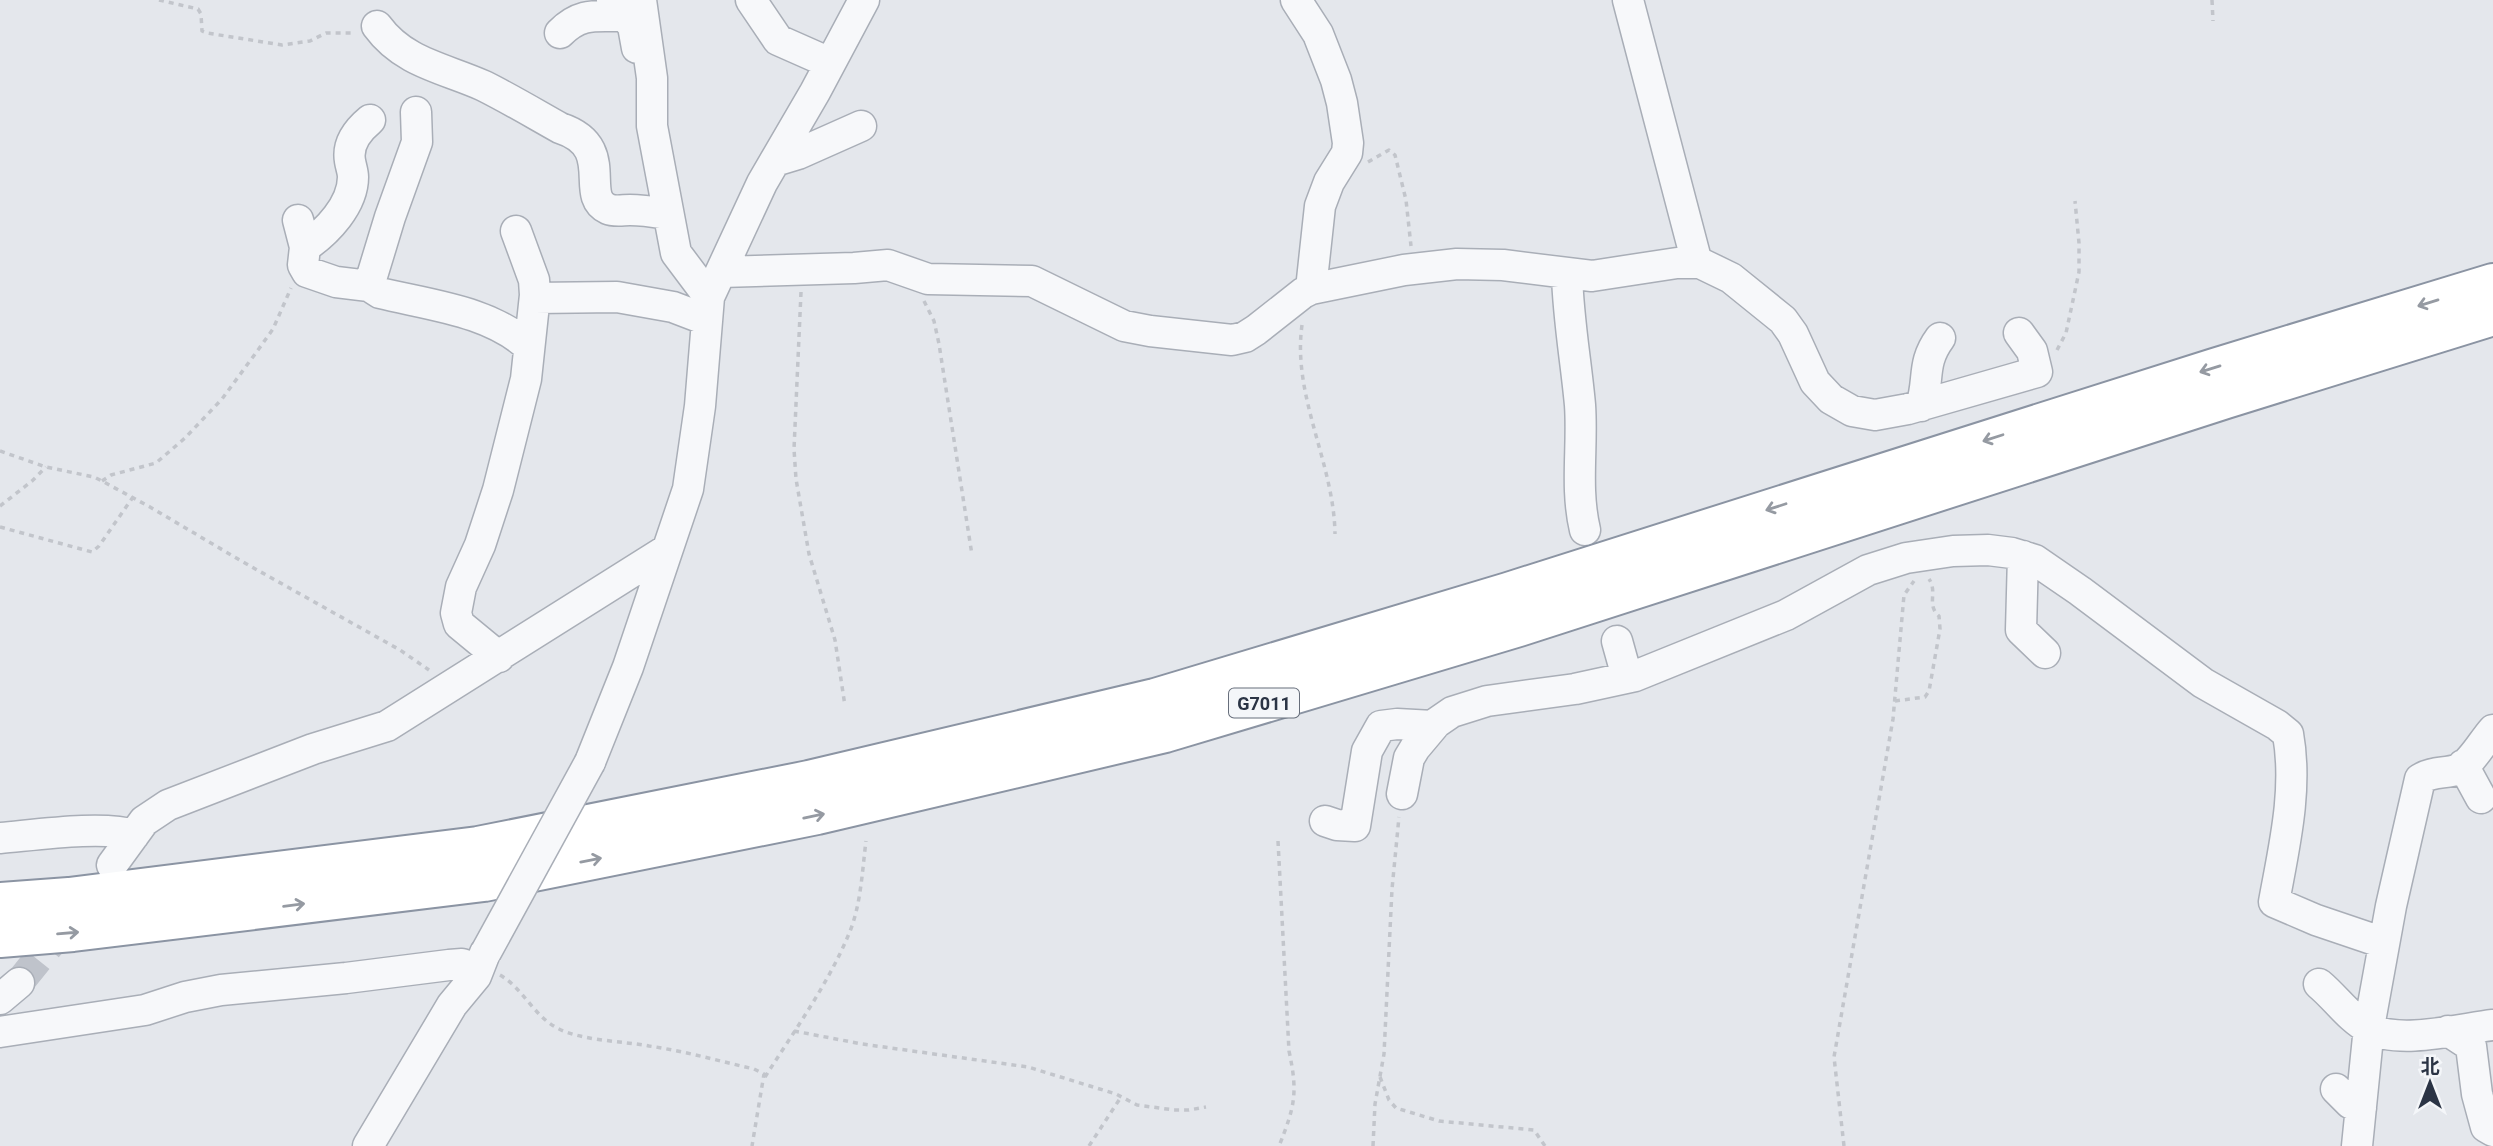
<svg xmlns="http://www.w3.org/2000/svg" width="2493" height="1146" font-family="Roboto,'Noto Sans SC',sans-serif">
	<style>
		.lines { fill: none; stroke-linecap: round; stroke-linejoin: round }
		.minor-tunnel { stroke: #bfc3cb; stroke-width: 30; stroke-dasharray: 30 15; stroke-linecap: butt }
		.minor-casing { stroke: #a9aeb7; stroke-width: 33 }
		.highway-casing { stroke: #8b94a3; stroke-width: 42 }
		.path { stroke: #c2c5cb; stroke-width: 3.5; stroke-dasharray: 5 5; stroke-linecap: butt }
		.minor { stroke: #f7f8fa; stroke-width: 30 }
		.highway { stroke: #fff; stroke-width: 38 }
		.minor-bridge-casing { stroke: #a9aeb7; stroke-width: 33; stroke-linecap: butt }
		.minor-bridge { stroke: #f7f8fa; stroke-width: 30 }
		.oneway { stroke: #959aa2 }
		.labels { text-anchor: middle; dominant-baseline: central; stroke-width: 6; stroke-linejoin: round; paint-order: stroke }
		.shield { fill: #f4f6f9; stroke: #676e7b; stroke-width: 2 }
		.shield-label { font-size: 18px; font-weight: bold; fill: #2b3445 }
	</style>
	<rect width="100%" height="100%" fill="#e4e7ec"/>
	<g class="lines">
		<path class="minor-tunnel" d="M19,983L67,923"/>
		<g class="minor-casing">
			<path id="minor" d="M612,0L633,26L637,48
				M641,0L652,78V126L676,253L709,297
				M751,0L778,40L830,63
				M1296,0L1318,34L1336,80L1342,103L1348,143L1347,153L1329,182L1320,206L1311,289
				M1628,0L1697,263
				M377,26C404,63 444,68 484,86C510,99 535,114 560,128C618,147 578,196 608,209C615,212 623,210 630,210C643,210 655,212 668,214
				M560,33C582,11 598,17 625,16
				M775,161L798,154L861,126
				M298,220L305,247L303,265L307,272L336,282L369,286L380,293C429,305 491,311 529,347
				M305,247C327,232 353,205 353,177C353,172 351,167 350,161C347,144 358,130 370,120
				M721,272L854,268L888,265L928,279L1032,281L1124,326L1150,331L1232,340L1245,337L1256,330L1303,293L1311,289L1404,270L1457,264L1503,265L1592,276L1677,263H1700L1731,278L1783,320L1793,334L1815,382L1831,399L1852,411L1875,415L1908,409L2037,372L2032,351L2019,333
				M1567,274C1568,318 1576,361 1580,405C1583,447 1575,488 1585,530
				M369,286L390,217L417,142L416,112
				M535,298L617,297L673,307L707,320
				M1921,406C1930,379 1921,364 1940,338
				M2023,556L2021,630L2045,653
				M1617,641L1627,677
				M499,657L459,624L456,613L461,587L480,545L498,490L526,379L535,295L534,280L516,231
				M590,762L628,667L688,489L700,406L709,297L762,183L815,92L864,0
				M2463,765L2481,798
				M1402,794L1409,758L1415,748L1436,723L1452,712L1487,701L1575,689L1635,676L1786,615L1868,570L1906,558L1953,551L1988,550L2012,553L2035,560L2080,591L2203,683L2277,725L2288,734C2298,790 2284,847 2274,902L2316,920L2384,943
				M1325,821L1337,825L1355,826L1367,751L1381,726L1397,724L1433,726
				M0,838C35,835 103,825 134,835
				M112,865L144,821L168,805L313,749L387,726L665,551
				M2319,984C2335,997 2350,1019 2368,1028C2399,1045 2459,1029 2493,1025
				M0,999L19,983
				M2448,1031L2471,1046L2477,1094L2486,1127L2493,1131
				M0,1032L145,1010L185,997L221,990L346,978L449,965L462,964L478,969
				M2336,1089L2350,1103L2361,1108
				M368,1146L452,1005L476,976L485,953
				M2357,1146L2369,1027L2391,906L2420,779C2433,771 2446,774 2459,769C2472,762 2483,741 2493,730"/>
		</g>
		<g class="highway-casing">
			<path id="highway" d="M0,902L69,897L478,846L809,780L1155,698L1508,592L2214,368L2493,283
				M0,938L73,932L484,882L817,815L1165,733L1519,627L2226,399L2493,316"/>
		</g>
		<path class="path" d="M159,0L198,9L201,14L202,31L207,33L282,45L310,41L326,33H353
			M2212,0L2213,21
			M1368,162L1389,150L1395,155L1406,200L1411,246
			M801,292L794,449L796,479L809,554L835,640L845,706
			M924,301L934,321L939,344L972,555
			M1302,325C1292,396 1334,463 1335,534
			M2057,350L2066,333L2079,272V243L2075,201
			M0,451L46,467L94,477L102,481L150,507L243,562L400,650L429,670
			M102,481L111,475L156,463L185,438L222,399L258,350L273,329L291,288
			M0,506L32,481L46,467
			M0,527L92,552L99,546L133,497
			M1895,701L1925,697L1929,691L1940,629L1939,616C1926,605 1938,592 1929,579
			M1278,841L1289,1051C1298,1093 1295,1106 1279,1146
			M500,975C524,989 534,1017 559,1029C584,1041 622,1041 649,1046C684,1051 719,1061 754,1069L764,1074L752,1146
			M794,1031L862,1044L1028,1067L1116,1094L1137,1105L1174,1110H1189L1206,1107
			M765,1077C793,1033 828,984 848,936C861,907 862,872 866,841
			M1380,1077L1389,1100L1396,1108L1439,1121L1534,1130L1545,1146
			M1089,1146L1121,1097
			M1373,1146L1375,1104L1384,1054L1392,889L1399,817
			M1844,1146L1834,1057L1893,719L1904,595L1914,581"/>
		<use href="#minor" class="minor"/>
		<use href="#highway" class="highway"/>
		<g class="minor-bridge-casing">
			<path id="minor-bridge" d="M486,952L590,762"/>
		</g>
		<use href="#minor-bridge" class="minor-bridge"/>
	</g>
	<defs><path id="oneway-shaft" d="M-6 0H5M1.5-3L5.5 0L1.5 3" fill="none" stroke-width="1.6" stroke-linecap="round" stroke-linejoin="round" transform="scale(1.75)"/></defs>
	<g class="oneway">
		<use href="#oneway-shaft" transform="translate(2428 303) rotate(163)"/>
		<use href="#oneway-shaft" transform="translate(2210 369) rotate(163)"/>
		<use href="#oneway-shaft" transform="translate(1993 438) rotate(162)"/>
		<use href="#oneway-shaft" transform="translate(1776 507) rotate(162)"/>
		<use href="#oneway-shaft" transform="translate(814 816) rotate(-12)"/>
		<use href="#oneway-shaft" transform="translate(591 860) rotate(-11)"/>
		<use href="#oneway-shaft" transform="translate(294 905) rotate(-7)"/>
		<use href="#oneway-shaft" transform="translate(68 933) rotate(-5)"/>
	</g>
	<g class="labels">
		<rect class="shield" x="1229" y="688.5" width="70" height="29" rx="5"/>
		<g class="shield-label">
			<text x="1264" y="703">G7011</text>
		</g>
	</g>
	<g transform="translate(2430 1083)" stroke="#f4f6f9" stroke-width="5" paint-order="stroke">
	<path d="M0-5L12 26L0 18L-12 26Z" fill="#2b3445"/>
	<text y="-10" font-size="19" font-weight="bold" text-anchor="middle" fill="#2b3445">北</text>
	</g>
</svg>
